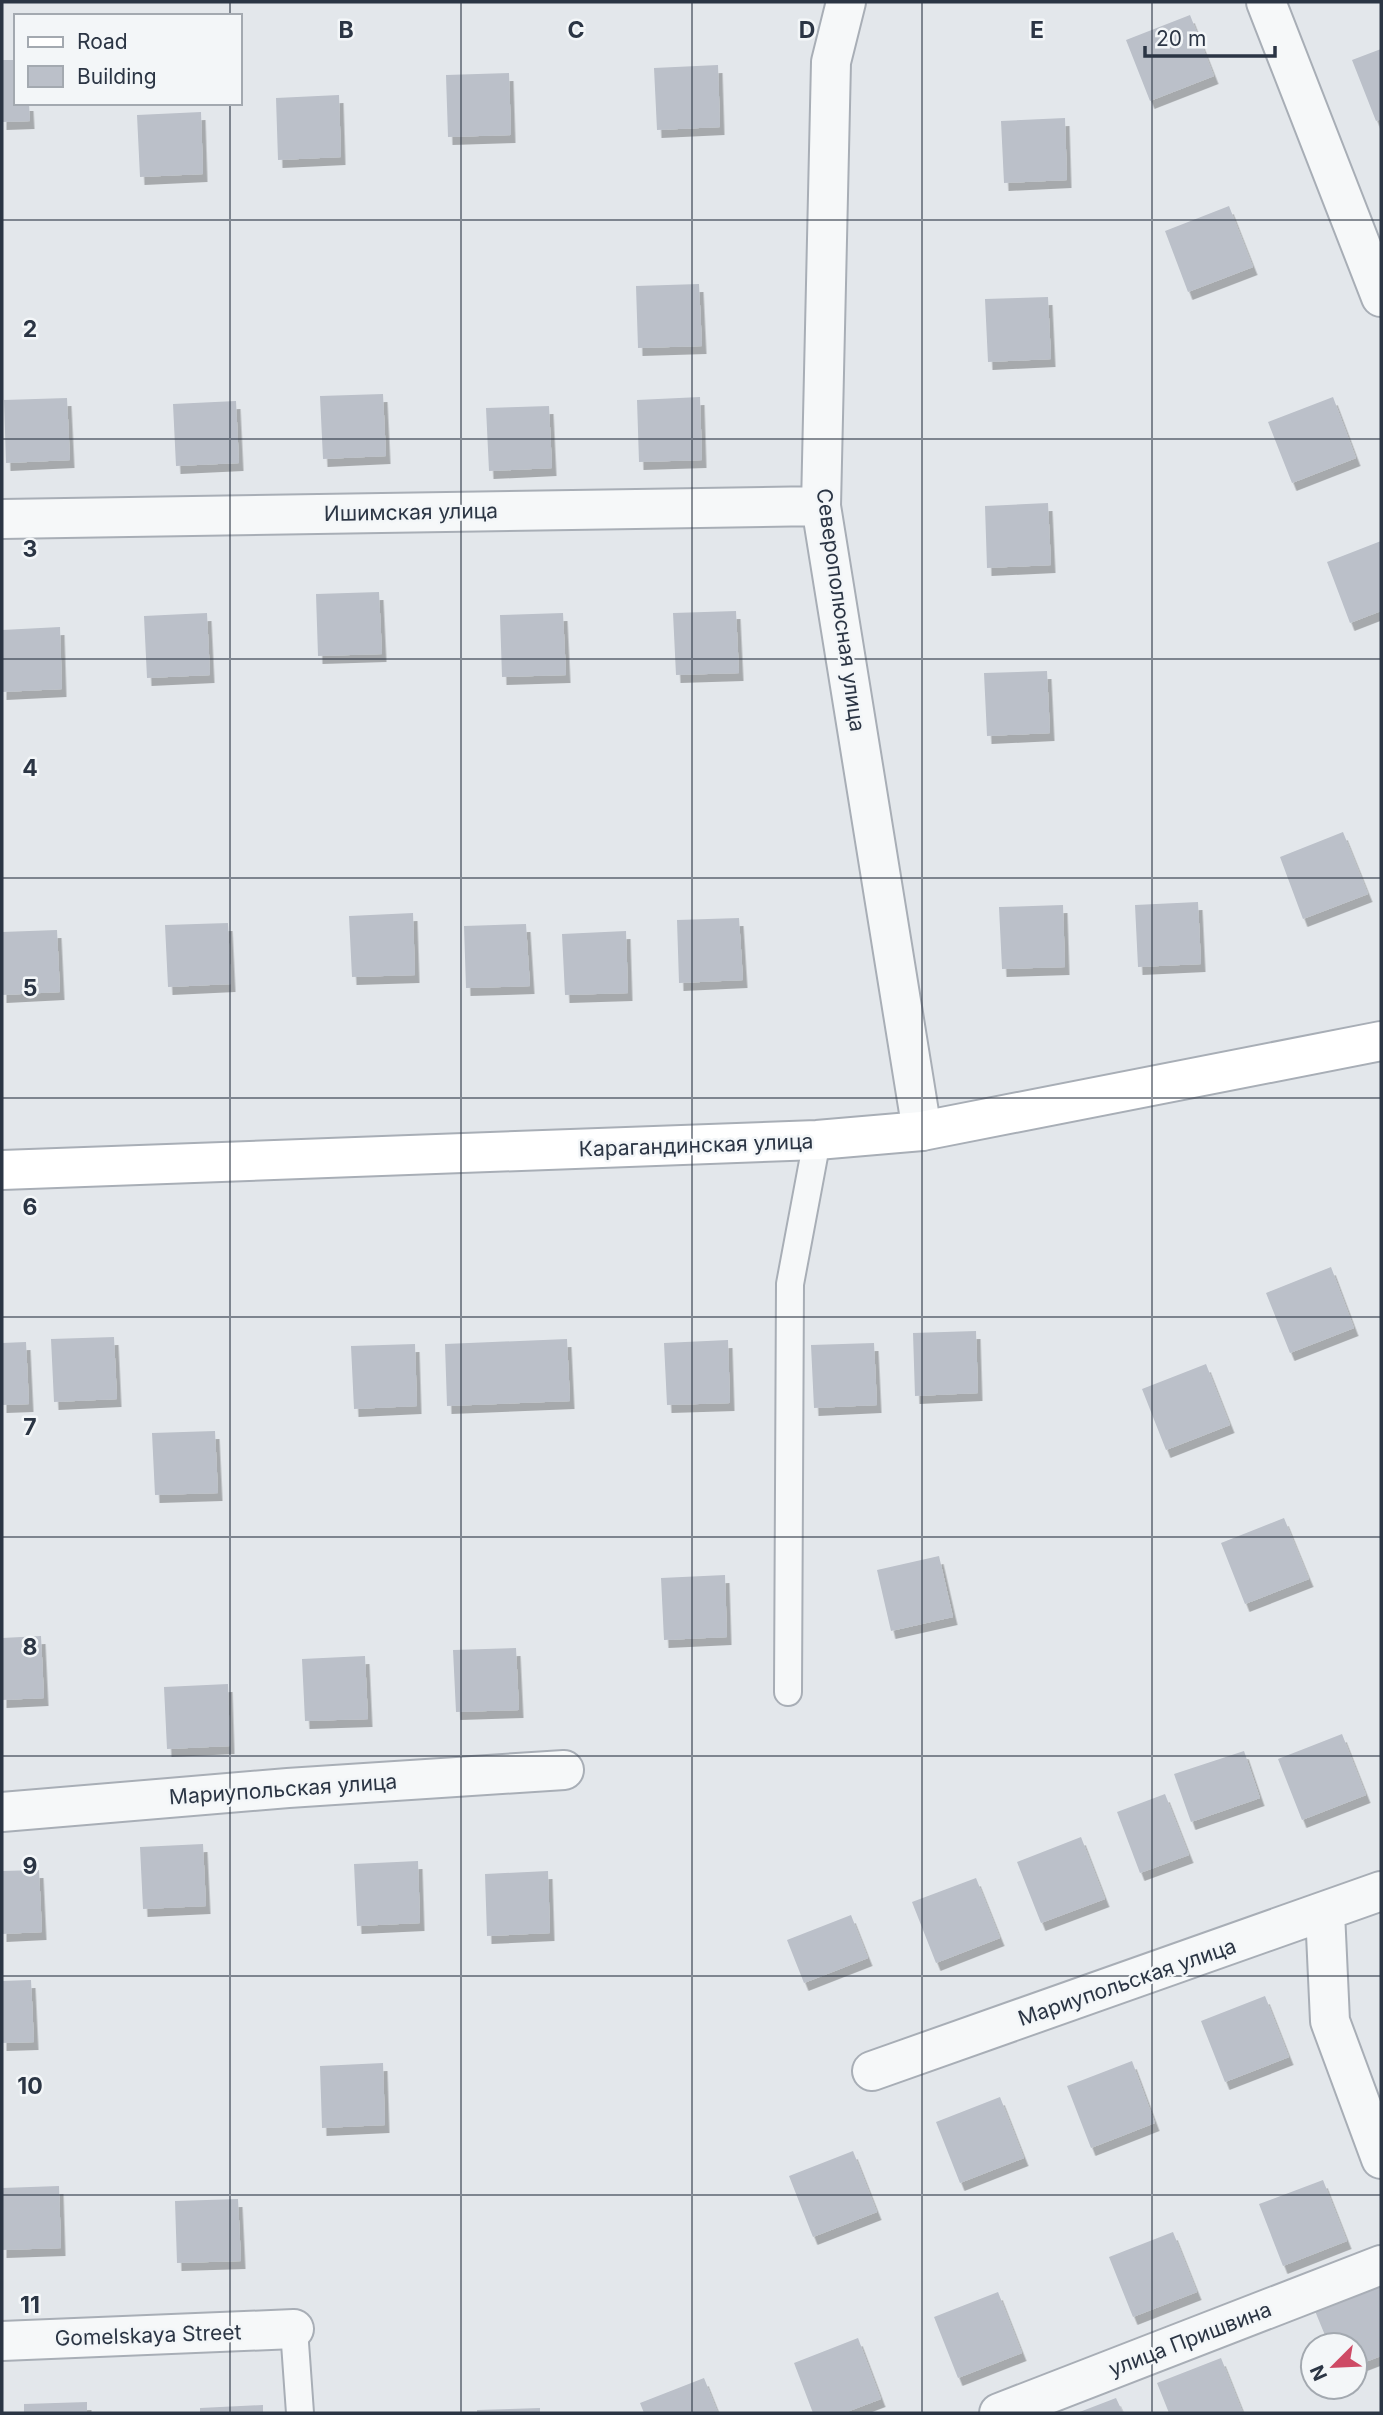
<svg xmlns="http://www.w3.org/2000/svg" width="1383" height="2415" font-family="Inter,sans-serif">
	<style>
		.building { fill: #bbc0c9; filter: url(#shadow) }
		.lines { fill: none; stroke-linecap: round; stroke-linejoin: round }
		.lane-casing { stroke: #a8aeb6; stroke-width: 30 }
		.street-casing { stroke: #a8aeb6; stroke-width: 42 }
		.secondary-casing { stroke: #a8aeb6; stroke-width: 42 }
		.lane { stroke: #f6f8f9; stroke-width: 26 }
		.street { stroke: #f6f8f9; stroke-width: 38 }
		.secondary { stroke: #fff; stroke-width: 38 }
		.grid { fill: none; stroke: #2b3544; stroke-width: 2; stroke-opacity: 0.55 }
		.labels { text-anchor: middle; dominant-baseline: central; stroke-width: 5; stroke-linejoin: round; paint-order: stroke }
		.street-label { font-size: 21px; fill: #2b3544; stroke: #f3f6f8 }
		.grid-label { font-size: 23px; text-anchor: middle; font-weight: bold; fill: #2b3544; stroke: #f3f6f8; stroke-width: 5; stroke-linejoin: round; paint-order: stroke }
	</style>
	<defs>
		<filter id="shadow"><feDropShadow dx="4.5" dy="8" stdDeviation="0" flood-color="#0004"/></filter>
	</defs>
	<rect width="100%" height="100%" fill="#e3e7eb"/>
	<path class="building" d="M1190,15L1214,76L1150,101L1126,40Z
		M1381,49V119L1376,121L1352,60Z
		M2,60H16V103H29L30,121L2,122Z
		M718,65L720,127L657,130L654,68Z
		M509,73L511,135L448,137L446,75Z
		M339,95L341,157L278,160L276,98Z
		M201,112L203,174L140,177L137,115Z
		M1065,118L1067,180L1004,183L1001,121Z
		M1229,206L1253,267L1188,292L1165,231Z
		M699,284L702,346L638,348L636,286Z
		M1048,297L1051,359L988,362L985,299Z
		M383,394L386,456L323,459L320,396Z
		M700,397L702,460L639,462L637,400Z
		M1333,397L1356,458L1292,483L1268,422Z
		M67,398L70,460L6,463L4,400Z
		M236,401L239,463L176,466L173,404Z
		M549,406L552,468L489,471L486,408Z
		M1048,503L1051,565L987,568L985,506Z
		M1381,541V611L1350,623L1327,562Z
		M379,592L382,654L318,656L316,594Z
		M736,611L739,673L676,675L673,613Z
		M207,613L210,675L147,678L144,616Z
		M563,613L566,675L502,677L500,615Z
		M60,627L62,689L2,692V630Z
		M1047,671L1050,733L987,736L984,673Z
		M1343,832L1368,894L1303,919L1280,857Z
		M1198,902L1201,964L1138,967L1135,905Z
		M1063,905L1065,967L1002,969L999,907Z
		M413,913L415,975L352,977L349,916Z
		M739,918L743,980L679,983L677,920Z
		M228,923L231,984L168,987L165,925Z
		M526,924L530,986L466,988L464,926Z
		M57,930L60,992L2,995V932Z
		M626,931L628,993L565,995L562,934Z
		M1331,1267L1354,1328L1290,1353L1266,1293Z
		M976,1331L978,1393L915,1396L913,1333Z
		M114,1337L117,1399L54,1402L51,1339Z
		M567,1339L570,1401L447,1406L445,1344Z
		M728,1340L730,1403L667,1405L664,1343Z
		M26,1342L29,1404L2,1405V1343Z
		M874,1343L877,1405L814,1408L811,1345Z
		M415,1344L417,1406L354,1409L351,1346Z
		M1206,1364L1230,1425L1166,1450L1142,1389Z
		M215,1431L218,1493L155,1495L152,1433Z
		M1284,1518L1309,1579L1245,1604L1221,1543Z
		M939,1556L953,1617L891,1631L877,1570Z
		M725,1575L727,1637L664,1640L661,1578Z
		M41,1636L44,1698L2,1700V1638Z
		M516,1648L519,1710L456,1712L453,1650Z
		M365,1656L368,1719L305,1721L302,1659Z
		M228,1684L230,1746L167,1749L164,1687Z
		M1342,1734L1366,1795L1302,1820L1278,1759Z
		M1244,1751L1260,1798L1191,1822L1174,1774Z
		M1165,1794L1189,1855L1140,1873L1117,1812Z
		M1081,1837L1105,1899L1041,1923L1017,1862Z
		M203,1844L206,1906L143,1909L140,1847Z
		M418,1861L420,1923L357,1926L354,1864Z
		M39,1870L42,1932L2,1934V1871Z
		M548,1871L550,1933L487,1936L485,1874Z
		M976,1878L1000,1938L936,1963L912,1902Z
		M851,1915L868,1958L804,1983L787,1940Z
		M31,1980L34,2042L2,2043V1981Z
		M1265,1996L1289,2057L1225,2082L1201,2021Z
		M1132,2061L1155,2123L1091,2148L1067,2086Z
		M383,2063L385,2125L322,2128L320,2066Z
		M1000,2097L1024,2158L960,2183L936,2122Z
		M853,2151L877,2212L813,2237L789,2176Z
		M1323,2180L1347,2241L1283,2266L1259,2204Z
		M59,2186L61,2248L2,2250V2188Z
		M238,2199L241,2261L177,2263L175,2201Z
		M1173,2232L1197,2292L1133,2317L1109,2257Z
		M1379,2286L1381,2291V2356L1355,2366V2345H1329L1315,2311Z
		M998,2292L1022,2353L958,2378L934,2317Z
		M858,2338L881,2399L844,2413H813L794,2363Z
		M1221,2358L1243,2413H1169L1157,2383Z
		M704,2378L718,2413H644L640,2403Z
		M1116,2398L1123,2413H1077Z
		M87,2402V2413H24V2404Z
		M263,2405V2413H200V2408Z
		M540,2408V2413H477V2410Z"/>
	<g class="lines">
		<g class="lane-casing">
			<path id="lane" d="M788,1692L790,1284L817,1140
				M294,2329L300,2413"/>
		</g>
		<g class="street-casing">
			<path id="street" d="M846,2L831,62L821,506L922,1131
				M1266,2L1381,297
				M2,519L821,506
				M2,1812L288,1788L564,1770
				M1325,1912L1330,2021L1381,2159
				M872,2071L1381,1891
				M2,2341L294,2329
				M999,2413L1381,2265"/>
		</g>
		<g class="secondary-casing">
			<path id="secondary" d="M2,1170L817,1140L922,1131L1381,1041"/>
		</g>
		<use href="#lane" class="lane"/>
		<use href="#street" class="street"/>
		<use href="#secondary" class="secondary"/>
	</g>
	<path class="grid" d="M230,2V16M461,2V2413M692,2V2413M922,2V2413M1152,2V2413M230,103V2413M2,220H1381M2,439H1381M2,659H1381M2,878H1381M2,1098H1381M2,1317H1381M2,1537H1381M2,1756H1381M2,1976H1381M2,2195H1381"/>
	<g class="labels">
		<g class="street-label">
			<text transform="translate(411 512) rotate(-1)">Ишимская улица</text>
			<text transform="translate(841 610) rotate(82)">Северополюсная улица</text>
			<text transform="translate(696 1145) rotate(-2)">Карагандинская улица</text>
			<text transform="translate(283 1789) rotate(-4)">Мариупольская улица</text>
			<text transform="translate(1127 1982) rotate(-19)">Мариупольская улица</text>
			<text transform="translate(148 2335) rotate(-2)">Gomelskaya Street</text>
			<text transform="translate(1190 2339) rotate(-21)">улица Пришвина</text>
		</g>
	</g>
	<g class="grid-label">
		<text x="346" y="38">B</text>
		<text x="576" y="38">C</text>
		<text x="807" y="38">D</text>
		<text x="1037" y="38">E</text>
		<text x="30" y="337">2</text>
		<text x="30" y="557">3</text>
		<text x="30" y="776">4</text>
		<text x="30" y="996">5</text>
		<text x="30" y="1215">6</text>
		<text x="30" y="1435">7</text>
		<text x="30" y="1655">8</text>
		<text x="30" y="1874">9</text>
		<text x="30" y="2094">10</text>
		<text x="30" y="2313">11</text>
	</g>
	<rect width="1383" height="2415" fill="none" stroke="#2b3544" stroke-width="7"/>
	<rect x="14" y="14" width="228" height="91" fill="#f3f6f8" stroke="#a3a9b0" stroke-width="2"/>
	<rect x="28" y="37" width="35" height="10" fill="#ffffff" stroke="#a3a9b0" stroke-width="2"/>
	<text x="77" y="49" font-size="21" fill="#2b3544">Road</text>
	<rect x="28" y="66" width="35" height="21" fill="#bbc0c9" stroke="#a3a9b0" stroke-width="2"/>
	<text x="77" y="84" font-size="21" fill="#2b3544">Building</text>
	<g transform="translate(1334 2366) rotate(246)"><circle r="33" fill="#f3f6f8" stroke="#a3a9b0" stroke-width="2"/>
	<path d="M0-5L12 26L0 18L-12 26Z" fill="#ce4a65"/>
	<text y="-10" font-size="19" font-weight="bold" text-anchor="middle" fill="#2b3544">N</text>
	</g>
	<path d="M1145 46v10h130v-10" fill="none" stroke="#2b3544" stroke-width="3.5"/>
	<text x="1156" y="46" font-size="21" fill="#2b3544" stroke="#f3f6f8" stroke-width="5" paint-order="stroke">20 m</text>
</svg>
